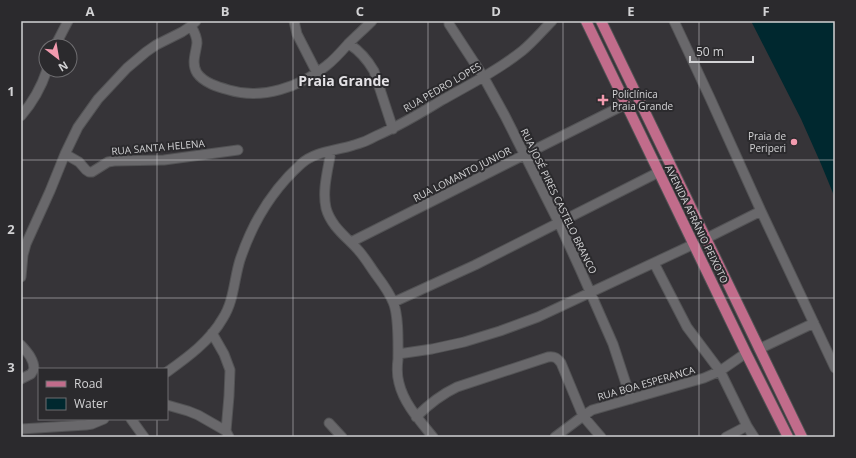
<svg xmlns="http://www.w3.org/2000/svg" width="856" height="458" font-family="'Open Sans',sans-serif">
	<style>
		.water { fill: #00282f }
		.lines { fill: none; stroke-linecap: round; stroke-linejoin: round }
		.street-casing { stroke: #535355; stroke-width: 11 }
		.primary-casing { stroke: #535355; stroke-width: 12 }
		.street { stroke: #69686b; stroke-width: 9 }
		.primary { stroke: #c16c8b; stroke-width: 10 }
		.grid { fill: none; stroke: #d2d2d4; stroke-width: 1; stroke-opacity: 0.55 }
		.poi-dot { fill: #f29aae; stroke: #2b2a2d; stroke-width: 1.5 }
		.labels { text-anchor: middle; dominant-baseline: central; stroke-width: 4; stroke-linejoin: round; paint-order: stroke }
		.street-label { font-size: 10px; fill: #d2d2d4; stroke: #2b2a2d }
		.poi-label { font-size: 10px; fill: #d2d2d4; stroke: #2b2a2d; text-anchor: start }
		.district-label { font-size: 14px; font-weight: bold; fill: #e4e2e6; stroke: #2b2a2d }
		.neatline { fill: none; stroke: #d2d2d4; stroke-width: 1.5 }
		.grid-label { font-size: 13px; text-anchor: middle; font-weight: bold; fill: #d2d2d4 }
	</style>
	<rect width="100%" height="100%" fill="#363438"/>
	<path class="water" d="M751,21H835V198L821,164L801,119Z"/>
	<g class="lines">
		<g class="street-casing">
			<path id="street" d="M294,21L297,34L317,73
				M449,21V24L483,76L505,116L559,223L580,269L613,344L631,399
				M674,21L710,98L761,211L835,368
				M191,26C194,31 197,37 197,43C196,53 191,63 197,73C204,83 218,87 229,90C262,100 300,87 326,66C334,60 341,52 348,44C356,36 364,29 372,21
				M349,44C360,51 367,59 374,71L393,129
				M55,46L68,21
				M21,116C33,102 41,88 47,70
				M331,151C328,170 322,190 326,208C331,227 348,238 359,251C366,259 371,268 377,276C383,284 389,292 393,302C399,315 398,344 398,359C397,367 397,376 399,383C404,404 420,421 433,437
				M65,154L79,162L86,170L89,172H92L108,162L114,161L164,160L238,150
				M707,238L761,211
				M351,242L524,155L626,104
				M654,263L687,327L720,371L747,426L754,437
				M21,277L23,255L26,244L50,191L65,154L78,127L98,99L127,68L146,52L156,45L182,32L191,26L196,21
				M394,302L475,265L659,172
				M212,333L224,354L230,370L229,396L226,431
				M21,345C27,352 34,359 34,369L31,374L21,379
				M759,349L814,323
				M398,354L432,349L464,342L500,331L538,317L694,244
				M167,372C188,357 210,341 223,318C234,301 234,279 240,260C252,224 272,190 301,164C315,151 336,151 354,145C362,143 369,140 376,136C399,126 421,113 442,100C469,85 498,70 522,51C533,42 542,31 552,21
				M167,405L188,411L198,415L226,431L229,437
				M416,417C429,404 440,395 457,387L548,357C555,356 557,358 561,363L583,416L601,437
				M131,419L144,437
				M329,423L342,437
				M21,429L86,425L92,424L104,419
				M555,437L583,416L592,410L704,378L720,371L746,353
				M726,437L747,426"/>
		</g>
		<g class="primary-casing">
			<path id="primary" d="M586,21L746,353L788,437
				M601,21L802,437"/>
		</g>
		<use href="#street" class="street"/>
		<use href="#primary" class="primary"/>
	</g>
	<path class="grid" d="M157,21V369M293,21V437M428,21V437M563,21V437M699,21V437M21,160H835M21,298H835M157,419V437"/>
	<g class="poi-dot">
		<path d="M601 94h4v4h4v4h-4v4h-4v-4h-4v-4h4z"/>
		<circle cx="794" cy="142" r="4"/>
	</g>
	<g class="labels">
		<g class="street-label">
			<text transform="translate(442 87) rotate(-30)">RUA PEDRO LOPES</text>
			<text transform="translate(158 147) rotate(-5)">RUA SANTA HELENA</text>
			<text transform="translate(462 174) rotate(-27)">RUA LOMANTO JUNIOR</text>
			<text transform="translate(559 201) rotate(64)">RUA JOSÉ PIRES CASTELO BRANCO</text>
			<text transform="translate(697 224) rotate(64)">AVENIDA AFRÂNIO PEIXOTO</text>
			<text transform="translate(646 383) rotate(-16)">RUA BOA ESPERANCA</text>
		</g>
		<g class="poi-label">
			<text x="612" y="94">Policlínica<tspan x="612" dy="12">Praia Grande</tspan></text>
			<text x="786" y="136" text-anchor="end">Praia de<tspan x="786" dy="12">Periperi</tspan></text>
		</g>
		<g class="district-label">
			<text x="344" y="80">Praia Grande</text>
		</g>
	</g>
	<rect width="856" height="458" fill="none" stroke="#2b2a2d" stroke-width="44"/>
	<rect x="38" y="368" width="130" height="52" fill="#2b2a2d" stroke="#6e6d70"/>
	<rect x="46" y="381" width="20" height="6" fill="#c16c8b" stroke="#6e6d70"/>
	<text x="74" y="388" font-size="12" fill="#d2d2d4">Road</text>
	<rect x="46" y="398" width="20" height="12" fill="#00282f" stroke="#6e6d70"/>
	<text x="74" y="408" font-size="12" fill="#d2d2d4">Water</text>
	<g transform="translate(58 58) rotate(149)"><circle r="19" fill="#2b2a2d" stroke="#6e6d70"/>
	<path d="M0-3L7 15L0 10L-7 15Z" fill="#f29aae"/>
	<text y="-6" font-size="11" font-weight="bold" text-anchor="middle" fill="#d2d2d4">N</text>
	</g>
	<path d="M690 56v6h63v-6" fill="none" stroke="#d2d2d4" stroke-width="2"/>
	<text x="696" y="56" font-size="12" fill="#d2d2d4" stroke="#2b2a2d" stroke-width="3" paint-order="stroke">50 m</text>
	<rect x="22" y="22" width="812" height="414" class="neatline"/>
	<g class="grid-label">
		<text x="90" y="16">A</text>
		<text x="225" y="16">B</text>
		<text x="360" y="16">C</text>
		<text x="496" y="16">D</text>
		<text x="631" y="16">E</text>
		<text x="766" y="16">F</text>
		<text x="11" y="96">1</text>
		<text x="11" y="234">2</text>
		<text x="11" y="372">3</text>
	</g>
</svg>
